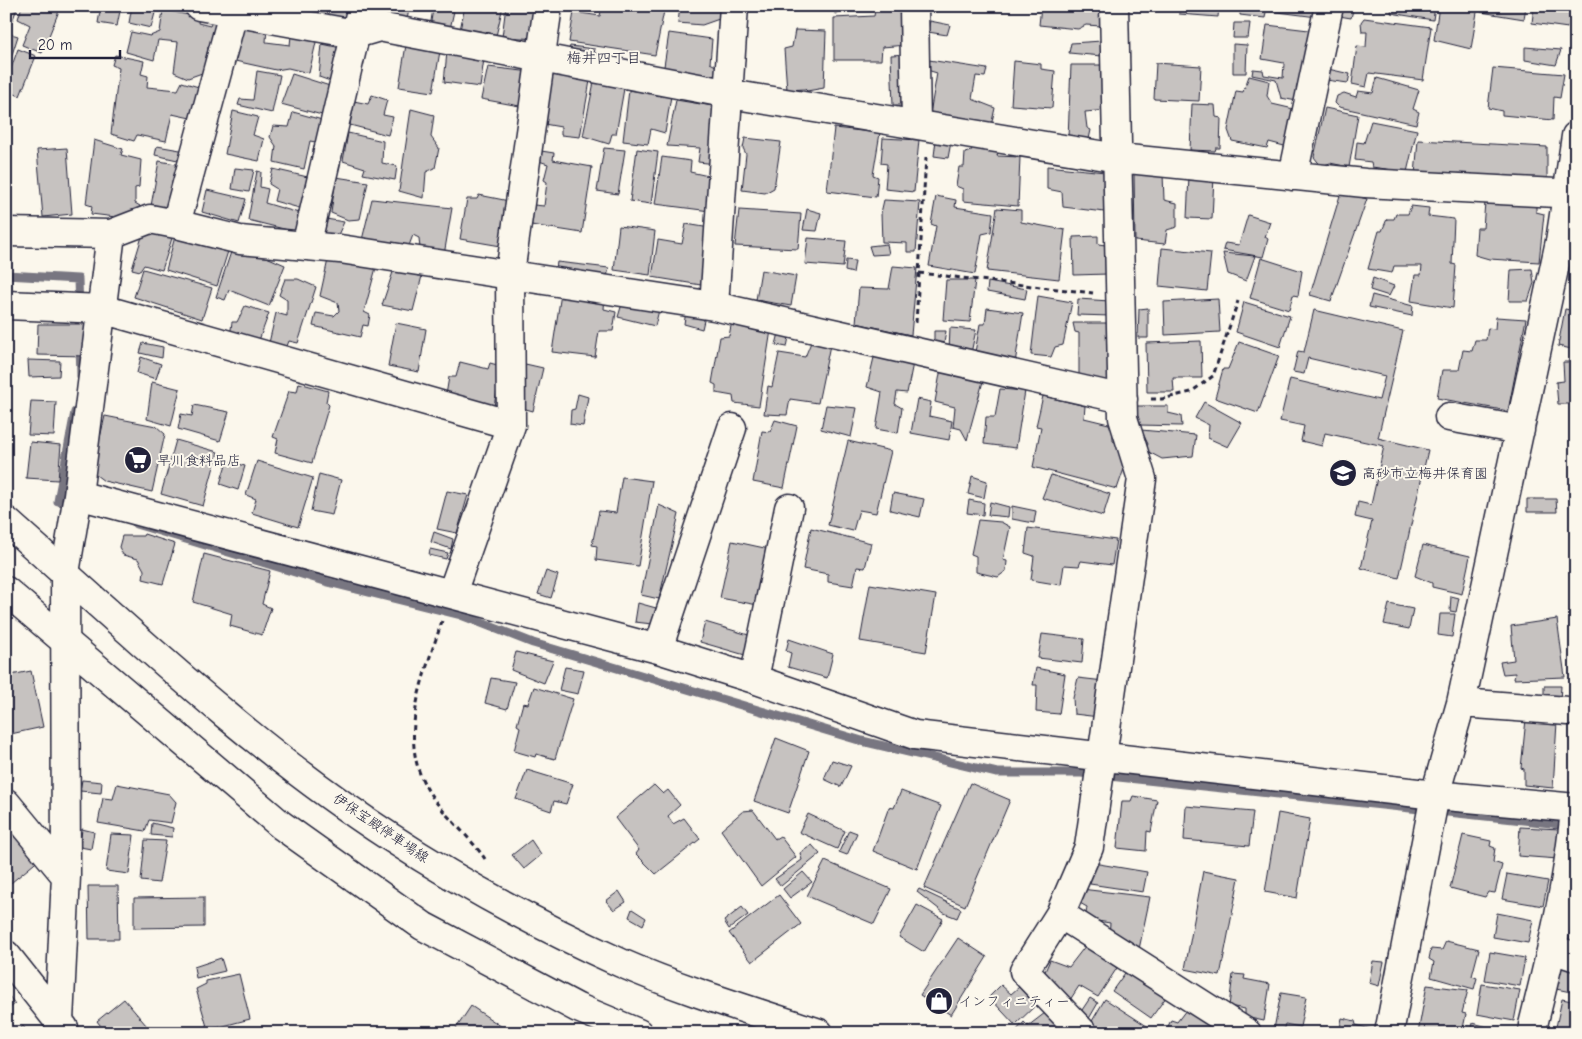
<svg xmlns="http://www.w3.org/2000/svg" width="1582" height="1039" font-family="'Comic Neue','Klee One',sans-serif">
	<style>
		.lines { fill: none; stroke-linecap: round; stroke-linejoin: round }
		.stream { stroke: #787681; stroke-width: 9 }
		.building { fill: #c6c2c0; stroke: #22223b }
		.minor-casing { stroke: #22223b; stroke-width: 31 }
		.major-casing { stroke: #22223b; stroke-width: 31 }
		.path { stroke: #22223b; stroke-width: 3; stroke-dasharray: 5 4; stroke-linecap: butt }
		.minor { stroke: #fbf7ec; stroke-width: 28 }
		.major { stroke: #fbf7ec; stroke-width: 28 }
		.labels { text-anchor: middle; dominant-baseline: central; stroke-width: 4; stroke-linejoin: round; paint-order: stroke }
		.poi-label { font-size: 14px; fill: #22223b; stroke: #fbf7ec; text-anchor: start }
		.street-label { font-size: 14px; fill: #22223b; stroke: #fbf7ec }
		.neighbourhood-label { font-size: 15px; fill: #22223b; stroke: #fbf7ec }
	</style>
	<rect width="100%" height="100%" fill="#fbf7ec"/>
	<filter id="ink" filterUnits="userSpaceOnUse"><feTurbulence type="fractalNoise" baseFrequency=".02" numOctaves="2"/><feDisplacementMap in="SourceGraphic" scale="10" xChannelSelector="R" yChannelSelector="G"/><feConvolveMatrix kernelMatrix="1 2 1 2 8 2 1 2 1" color-interpolation-filters="sRGB"/></filter>
	<g filter="url(#ink)">
		<g class="lines">
			<path class="stream" d="M6,275L78,279L81,377
				M74,505L58,501L75,412
				M136,524L328,582L461,615L533,643L862,741L997,773H1081L1570,825"/>
		</g>
		<path class="building" d="M6,6H18L11,24L6,22Z
			M22,6H61L42,53L22,45L30,25L18,19Z
			M101,6H121L117,26L98,23Z
			M132,6L156,9L151,28L129,23Z
			M312,6H358L356,20L309,14Z
			M378,6L409,8L406,27L375,19Z
			M465,6H503L496,36L460,30Z
			M506,6H543L540,39L502,37Z
			M602,6H665L655,55L569,42L574,12L600,16Z
			M680,6H722V18L702,25L678,23Z
			M833,6H864L863,9L845,8L835,14Z
			M930,6H973L972,9Z
			M1041,6H1104L1101,26L1086,25L1078,29L1039,25Z
			M1179,6H1219L1218,17L1179,14Z
			M1240,6H1267L1265,18L1240,15Z
			M1271,6H1318L1317,17L1270,11Z
			M1341,6H1354L1351,18L1339,16Z
			M1392,6H1435L1433,20L1391,13Z
			M1439,6H1478L1471,49L1434,40Z
			M1482,6H1526L1524,19L1481,12Z
			M1534,6H1571L1568,28L1532,23Z
			M433,9L454,11L450,29L430,27Z
			M163,10L199,17L198,23L210,26L212,22L222,24L215,47H208L205,72L188,78L174,72L178,42L158,40L154,60L126,52L131,32L150,36L160,32Z
			M875,10H907V45L882,47L881,60H834V18L874,16Z
			M1364,18L1431,27L1423,80L1369,73L1366,87L1352,84L1357,46L1366,47L1367,32H1362L1361,22Z
			M930,21L950,25L947,35L928,32Z
			M244,22L267,26L266,42L290,45L291,36L279,33L317,38L309,73L288,68L276,70L235,61Z
			M1234,23H1250L1248,38H1233Z
			M1267,25L1317,31L1302,102L1281,98L1276,80L1252,75L1253,69L1263,70L1264,75L1283,78L1284,63L1262,59Z
			M6,27L8,33L18,36L6,73Z
			M795,30L826,31L824,88L807,91L805,89L787,90L784,49L792,47Z
			M669,33L712,39L710,63L716,66L715,83L663,73Z
			M1102,41V56L1069,53L1071,43Z
			M322,44L346,49L336,83L319,77Z
			M1233,44L1247,45L1246,73H1233Z
			M406,45L440,51L433,92L399,87Z
			M570,46L595,49L592,61L567,57Z
			M1525,47L1561,50L1556,65L1525,60Z
			M18,49L36,56L20,96L7,91L6,88V82Z
			M447,52L484,59L480,87L444,82Z
			M908,54L909,105H893L891,55Z
			M115,55L144,61L141,74L148,76L147,87L178,90L182,82L202,88L195,119L172,114L166,141L137,135L134,141L111,134L119,68L112,65Z
			M929,60L987,69L985,77L976,76L972,99L995,108L991,126L930,114L937,73L927,70Z
			M1014,61L1041,64V69L1055,71L1052,108L1011,105Z
			M1156,63L1201,66L1199,101L1154,99Z
			M1071,65H1105L1107,110L1085,112L1087,128L1091,130L1089,139L1068,138Z
			M488,67L531,72L525,107L481,99Z
			M1493,68L1564,74L1560,98L1554,97L1553,120L1502,115V111L1488,108Z
			M553,69L591,75L580,137L561,135V127L544,124Z
			M1328,69L1350,74L1348,83L1326,80Z
			M257,71L280,75L272,113L238,105L240,99L253,100Z
			M292,74L333,87L322,115L281,104Z
			M1249,76L1269,81L1267,96L1272,104L1298,110L1288,147L1269,142L1267,148L1232,141L1228,130L1236,91L1243,92Z
			M1377,78L1419,90L1413,109L1419,112L1416,124L1339,107L1335,103L1337,96L1344,93L1356,97L1358,91L1373,93Z
			M594,82L625,83L616,134H612L609,144L583,136Z
			M629,90L671,96L665,133L651,129L648,144L623,141Z
			M372,95L387,100L383,115L393,117L388,135L350,125L354,101L368,104Z
			M676,100L719,107L716,164L698,162L700,148L667,146Z
			M1192,104L1215,105L1216,117L1221,118L1220,148H1216L1215,151L1190,150Z
			M1325,108L1358,115L1349,167L1330,163L1321,166L1314,157Z
			M411,109L434,115L431,137L439,148L435,168L426,172L424,198L399,191Z
			M233,111L258,117L253,135L264,139L259,161L225,154Z
			M293,112L326,121L321,143L310,141L304,169L274,162L276,146L270,137L273,126L289,127Z
			M1371,121L1417,130L1407,172L1372,167L1371,162L1355,160L1357,142L1364,143Z
			M834,128L880,133L873,175L878,177L876,197L827,191Z
			M348,133L383,141L382,163L397,166L395,180L363,174L365,168L343,161Z
			M745,138L781,142L774,188L765,193L742,190L746,154L743,148Z
			M883,138L919,140L914,192L885,189L887,164L881,163Z
			M94,140L123,149L121,155L141,160L139,187L135,188V203L140,206L138,214L124,218L91,214L92,206L86,204Z
			M936,140L951,142L948,158L934,156Z
			M1418,140L1547,147V184L1415,175Z
			M157,146L186,151L182,161L155,155Z
			M972,146L998,152L997,156L1020,157L1018,206L963,201V189L956,186L959,167H964L965,153L971,151Z
			M67,148L72,214L43,217L37,150Z
			M604,148L625,150L618,194L597,191Z
			M637,149L658,152L651,204L630,201Z
			M535,150L554,153L553,160L592,167L582,233L531,225L534,205L544,206L547,182L544,180L548,164L533,159Z
			M662,157L691,161L690,172L713,177L710,211L655,204Z
			M159,161L182,165L170,211L151,206Z
			M1047,166L1105,172L1104,212L1063,207L1062,192L1047,189Z
			M235,168L254,170L249,192L232,189Z
			M273,169L312,178L303,209L274,201L277,189L269,184Z
			M257,171L261,172L260,187L268,189L265,203L302,214L296,232L248,220Z
			M1134,172L1163,174L1164,200L1177,203V227L1167,230L1165,244L1135,241Z
			M1189,176H1214L1212,219L1187,218Z
			M336,177L368,182L360,219L348,220L331,213Z
			M207,190L246,199L239,223L202,212Z
			M1341,192L1367,199L1331,301L1310,295Z
			M479,195L509,201L501,246L460,239L467,199H477Z
			M936,196L956,200L955,207L993,213L991,232L982,234L975,274L929,266L936,226L931,224Z
			M372,199L452,208L444,255L420,249L419,238L413,235L407,251L362,240Z
			M884,200L920,202L916,252H907V243L882,242L881,213Z
			M1485,202L1536,205V212L1544,214L1539,262L1489,259L1475,255L1477,228H1483Z
			M1411,206L1429,208L1428,216L1454,219L1452,264L1456,265L1453,308L1411,301L1415,275H1421L1422,266H1394L1392,273L1368,269L1379,231H1382L1387,219H1394L1396,214H1408Z
			M997,208L1021,210V222L1065,230L1059,279L987,271Z
			M807,209L821,213L817,231L803,230Z
			M739,210L801,214L798,249L735,246Z
			M1248,215L1270,222L1265,237L1268,239L1263,257L1223,250L1225,243L1239,245Z
			M320,218L344,222L337,237L317,232Z
			M686,224L710,228L701,285L652,277L658,240L682,244Z
			M619,226L655,231L650,275L614,270Z
			M165,227L173,235L162,270L144,265L140,271L132,269L144,230L159,236Z
			M177,229L230,245L217,286L166,270Z
			M1098,236V244L1106,245L1108,274L1074,275L1073,237Z
			M808,238L846,241L843,267L805,264Z
			M234,243L285,265L269,306L229,290L225,300L216,297Z
			M887,244L889,254L872,255L869,246Z
			M1162,248L1211,253L1207,291L1159,286Z
			M1223,253L1255,256L1246,281L1228,274Z
			M329,255L377,264L364,312L370,315L368,326L363,325L360,337L313,326L316,313L334,316L339,311L338,303L320,296Z
			M1261,258L1302,271L1298,296L1293,295L1289,310L1250,298Z
			M846,260L855,261L853,273L845,271Z
			M557,262L609,268L607,277L556,269Z
			M395,266L423,272L413,311L382,305Z
			M893,266L917,268L911,335L856,323L859,288L889,289Z
			M143,269L212,288L202,319L134,297Z
			M1532,269L1534,283L1528,301H1509L1511,270Z
			M761,270L796,276L791,306L756,300Z
			M1373,278L1394,286L1389,296L1370,290Z
			M285,279H298L316,287L298,343L289,341L285,351L268,347L276,313L287,316V300L279,295Z
			M946,280H975L970,322L943,320Z
			M988,282L1027,289L1025,299L987,292Z
			M562,287L605,295L604,309L616,312L613,331H599L595,357L552,352Z
			M1372,295L1413,306L1412,316L1369,307Z
			M1038,296L1072,302L1063,345L1055,347L1051,357L1031,355Z
			M624,297L660,306L655,326L618,317Z
			M1078,299L1110,301L1111,316L1077,315Z
			M1218,299L1220,332L1165,335L1164,302Z
			M1244,302L1290,316L1280,347L1236,332Z
			M245,306L269,313L258,343L230,337L232,322H237Z
			M987,308L1023,313L1015,363L974,358L980,324H985Z
			M1148,308V338H1138L1139,309Z
			M1565,309L1576,311V350L1558,346Z
			M1314,310L1403,331L1378,438L1428,450L1399,578L1361,568L1372,521L1355,517L1358,502L1371,505L1384,446L1325,433L1322,446L1301,441L1304,426L1280,421L1290,379L1379,400L1385,376L1308,358L1304,374L1293,372L1298,351L1304,352Z
			M686,311L705,316L702,329L684,324Z
			M1496,317L1526,319L1508,411L1437,398L1442,370H1459L1463,350L1472,351L1475,340H1486L1488,328L1495,329Z
			M732,321L771,330L759,406L734,403L733,396L716,393V385L712,383L720,337L729,336Z
			M396,323L426,329L419,372L388,366Z
			M1073,323H1112L1114,383L1079,378V333L1075,332Z
			M38,324H88L87,356L37,355Z
			M950,328L976,330L971,353L949,351Z
			M780,329L790,332L787,347L776,345Z
			M934,331H946L943,349L934,348Z
			M814,335L831,340L818,403L790,399L787,415L764,414L768,386L772,387L779,353L805,357Z
			M1201,341L1202,378H1173L1174,392H1147L1146,343Z
			M1239,342L1279,356L1258,413L1215,398L1223,369H1228Z
			M143,343L163,347L162,358L140,353Z
			M876,349L914,358L907,393L897,392L895,404L902,408L898,433L876,429L882,392L867,387Z
			M141,357L161,364L156,379L137,373Z
			M28,360L60,361L59,376L29,377Z
			M460,362L488,369L490,363L501,366L494,406L446,395L449,377H456Z
			M1563,362H1576V407L1575,404H1558L1556,382L1564,381Z
			M521,363L543,368L533,411L512,405Z
			M941,368L985,374L967,440L961,429L953,427L955,407L935,402Z
			M152,382L180,389L171,426L147,419Z
			M299,383L328,391L326,402L329,405L312,463L275,453L278,439L273,437L289,391L297,392Z
			M1000,389L1025,391L1016,448L984,444L986,417H995Z
			M578,394L588,397L583,426L570,424L571,410L575,409Z
			M1043,396L1085,406L1084,418L1113,425V441L1119,444L1126,463L1117,489L1033,467L1041,427L1036,426Z
			M917,399L931,402L929,416L952,421L949,440L911,433Z
			M31,401L56,402L54,436L28,435Z
			M1204,402L1242,423L1228,447L1208,438L1209,425L1195,418Z
			M194,405L229,412L220,441L178,429L181,414L192,416Z
			M826,405L857,408L851,437L821,429Z
			M1136,406H1168V413L1181,416L1182,426L1139,425Z
			M105,416L156,426L165,434L152,492L104,481L92,472Z
			M775,420L797,426L784,488L753,482L762,431L770,432Z
			M1141,430L1196,435L1193,456L1162,459L1145,450L1148,444Z
			M176,440L218,452L203,506L161,494Z
			M848,441L891,451L876,513L859,510L853,531L828,525Z
			M30,442L61,445L58,480L26,478Z
			M227,461L245,466L238,490L220,484Z
			M257,461L313,478L298,527L252,513L256,499L246,495Z
			M319,474L341,480L332,515L311,511Z
			M1051,475L1110,494L1103,516L1042,498Z
			M972,476L987,481L984,498L968,494Z
			M622,477L652,481L638,566L596,560L597,546L592,545L599,511L616,513Z
			M447,491L468,495L457,533L437,529Z
			M893,493L924,499L920,517L890,510Z
			M1527,499H1556L1557,512H1527Z
			M969,500L984,503L983,515L967,513Z
			M990,502L1009,507L1008,517L988,515Z
			M659,505L679,514L659,599L641,595Z
			M1012,506L1036,511L1034,523L1012,519Z
			M978,520L1001,522L1010,527L1003,560L1007,561L1006,571L998,577L976,572V556L971,554Z
			M811,528L871,543L865,568L857,567L853,586L828,582V574L803,569Z
			M1028,528L1116,540L1112,565L1081,561L1079,566L1064,565L1061,585L1031,580L1034,556L1025,553Z
			M434,532L453,539L451,549L431,542Z
			M144,534L175,544L163,584L143,579L144,570L138,559L123,555L119,547L122,536H143Z
			M732,541L769,549L758,605L720,598Z
			M1423,545L1470,556L1462,594L1432,587V583L1415,576Z
			M430,549L448,553L446,559L429,555Z
			M204,554L270,571L262,604L271,608L262,635L230,626L232,614L193,602Z
			M546,571L558,575L551,598L538,594Z
			M870,584L936,595L926,652L860,641Z
			M1451,596L1459,598L1456,612L1450,611Z
			M638,603L656,608L652,624L635,622Z
			M1389,604L1413,609L1409,629L1384,624Z
			M1440,614H1455L1452,637L1438,635Z
			M1557,619L1565,677L1514,679L1515,673L1503,674L1500,662L1514,660L1511,626Z
			M705,622L752,636L745,655L700,642Z
			M1042,634L1084,639L1082,663L1038,658Z
			M789,639L833,654L827,678L788,667L791,653L786,651Z
			M516,652L553,661L544,683L511,670Z
			M565,667L584,670L578,694L559,690Z
			M1036,668L1065,674L1059,714L1036,712L1037,685H1033Z
			M31,671L43,727L6,735V676Z
			M491,678L515,682L507,709L485,703Z
			M1078,678L1104,681L1099,717L1074,714L1073,698Z
			M1544,686H1561L1560,701H1544Z
			M534,687L573,699L555,759L536,754L535,757L514,751L520,727L517,725L523,703L528,704Z
			M1526,719L1557,722L1553,788L1524,785V769L1521,768Z
			M776,738L809,751L788,813L754,801Z
			M832,760L851,766L841,787L824,779Z
			M527,770L573,784L566,804L554,801L551,811L516,799Z
			M82,780L102,782L101,793L80,791Z
			M970,783L1010,800L965,906L924,888Z
			M117,784L169,794L176,802L171,823L149,820L145,831L98,823L103,798L113,799Z
			M654,785L663,794L668,790L680,805L668,816L673,824L684,818L700,839L656,874L636,854L639,850L615,818Z
			M901,791L941,806L917,869L873,851L889,807L894,808Z
			M1133,796L1157,800L1151,832L1147,831L1146,851L1117,848L1122,801H1131Z
			M1186,806L1253,812L1249,846L1184,840Z
			M753,810L775,839L780,836L796,857L761,886L721,830L743,811Z
			M1278,813L1310,819L1297,898L1265,892Z
			M808,814L845,831L837,849L799,832Z
			M6,819L40,859L6,887Z
			M152,823L173,828L172,837L151,835Z
			M1520,827L1560,829L1558,859L1518,856Z
			M82,829L94,832L91,849L80,847Z
			M849,830L857,833L847,855L839,852Z
			M111,834L134,835L129,874L106,871Z
			M1463,835L1491,841L1490,846L1495,848L1493,862L1502,865L1495,893L1488,892L1485,897L1450,888Z
			M145,840L166,841L159,883L141,881Z
			M531,840L541,855L524,869L512,855Z
			M812,845L820,854L781,886L775,879L802,860L800,853Z
			M825,861L891,889L874,924L807,896Z
			M1093,863L1147,872L1143,892L1090,884Z
			M1203,871L1239,878L1220,976L1185,969Z
			M803,872L812,882L790,898L783,889Z
			M1507,874L1548,881L1543,906L1502,899Z
			M88,886H118L119,939H89Z
			M919,889L961,909L957,918L944,913L917,892Z
			M1081,889L1150,897L1138,954L1109,936L1110,923L1085,919L1087,907L1078,902Z
			M619,891L626,902L614,910L606,901Z
			M779,895L801,924L752,962L729,933Z
			M204,897V927L134,928V898Z
			M917,905L943,919L924,952L899,937Z
			M742,907L748,915L729,929L724,921Z
			M632,909L646,918L643,925L629,917Z
			M1497,913L1533,920L1528,943L1493,937Z
			M958,938L987,957L951,1015L920,995Z
			M1446,941L1479,949L1472,976L1477,978L1474,989L1431,977L1434,962L1429,959L1431,949L1442,950Z
			M1086,945L1114,958L1110,963L1117,968L1098,997L1079,986L1070,1000L1043,976L1050,960L1069,967Z
			M1490,952L1525,958L1520,986L1485,980Z
			M221,958L225,971L196,978L194,967Z
			M1373,961L1384,962L1379,986L1369,983Z
			M1561,963L1576,967V993L1556,989Z
			M1130,966L1169,993L1151,1018L1112,991Z
			M239,974L250,1019L208,1030L196,989L206,984V981Z
			M1233,974L1245,975L1244,979L1270,984L1264,1021L1245,1017V1009L1229,1006Z
			M1482,984L1520,990L1514,1021L1477,1014Z
			M1001,985L1011,994L1019,987L1036,1005L1015,1025L989,997Z
			M1427,985L1468,990L1462,1013L1466,1014L1462,1033H1418Z
			M6,992L15,1004L6,1011Z
			M1281,993L1306,997L1300,1027L1285,1024L1283,1031L1274,1029Z
			M1090,998L1098,1003L1087,1022L1078,1016Z
			M124,999L152,1032L155,1033H106L97,1021Z
			M1105,999L1150,1028L1147,1033H1096L1088,1028Z
			M1562,999L1576,1002V1032L1556,1027Z
			M471,1006L511,1033H460L455,1030Z
			M1186,1010L1218,1032L1165,1033L1171,1020L1177,1022Z
			M1045,1013L1065,1033L1015,1032L1024,1022L1028,1026Z
			M1342,1018L1355,1021L1356,1025L1370,1029L1369,1033H1339Z
			M1473,1023L1510,1033H1471Z
			M23,1026L29,1033H8L13,1028L17,1031Z"/>
		<g class="lines">
			<g class="minor-casing">
				<path id="minor" d="M199,6L355,34L379,27L730,94L1118,158L1365,183L1576,194
					M914,6L916,124
					M1293,176L1329,6
					M176,224L240,240L340,249L714,306L1123,399
					M6,232L111,234L150,219L176,224L235,6
					M306,246L362,6
					M6,305L102,309L511,425
					M714,306L734,6
					M1449,417L1520,430
					M78,495L658,649L754,679L915,735L1435,795L1576,808
					M452,593L511,425L510,273L548,6
					M658,649L732,428
					M754,679L789,508
					M1461,703L1568,711
					M6,803L66,876
					M1060,914L1247,1033
					M1552,949L1576,957
					M6,955L64,1028
					M59,1021L66,876L65,573L78,495L111,234
					M1533,1025C1551,953 1569,881 1575,808
					M1083,1033L1024,971L1060,914L1089,847L1142,479L1123,418L1114,6
					M1389,1033L1435,795L1461,703L1560,241L1576,136"/>
			</g>
			<g class="major-casing">
				<path id="major" d="M6,521C130,631 251,747 390,837C463,885 542,927 621,963C685,991 753,1011 819,1033
					M6,591L281,825L423,926L578,1008L638,1033"/>
			</g>
			<path class="path" d="M919,273L1093,293
				M916,323L926,157
				M1151,399H1162L1191,392L1213,376L1238,301
				M442,621C425,674 395,738 429,792C444,816 469,835 485,859"/>
			<use href="#minor" class="minor"/>
			<use href="#major" class="major"/>
		</g>
	</g>
	<defs>
		<g id="supermarket-disc" transform="scale(1.4375)"><circle r="9.5" fill="#22223b" stroke="#fbf7ec"/><path d="M-6-5.5h2.5l.6 2H6L4.5 2H-2.5L-4.4-4H-6ZM-1.5 3.2a1.3 1.3 0 1 0 .1 0ZM3 3.2a1.3 1.3 0 1 0 .1 0Z" fill="#fff"/></g>
		<g id="school-disc" transform="scale(1.4375)"><circle r="9.5" fill="#22223b" stroke="#fbf7ec"/><path d="M0-5L7-2L0 1L-7-2ZM-4 1L0 2.5L4 1V4Q0 6-4 4Z" fill="#fff"/></g>
		<g id="shop-disc" transform="scale(1.4375)"><circle r="9.5" fill="#22223b" stroke="#fbf7ec"/><path d="M-5-2.5h2.3a2.7 3.5 0 0 1 5.4 0H5L5.5 6h-11ZM-1.5-2.5h3a1.5 2.3 0 0 0-3 0Z" fill="#fff"/></g>
	</defs>
	<g fill-rule="evenodd">
		<use href="#supermarket-disc" x="138" y="460"/>
		<use href="#school-disc" x="1343" y="473"/>
		<use href="#shop-disc" x="939" y="1001"/>
	</g>
	<g class="labels">
		<g class="poi-label">
			<text x="157" y="460">早川食料品店</text>
			<text x="1362" y="473">高砂市立梅井保育園</text>
			<text x="958" y="1001">インフィニティー</text>
		</g>
		<g class="street-label">
			<text transform="translate(381 828) rotate(34)">伊保宝殿停車場線</text>
		</g>
		<g class="neighbourhood-label">
			<text x="604" y="58">梅井四丁目</text>
		</g>
	</g>
	<rect width="1582" height="1039" fill="none" stroke="#fbf7ec" stroke-width="25"/>
	<rect x="12" y="12" width="1557" height="1014" fill="none" stroke="#22223b" stroke-width="2" filter="url(#ink)"/>
	<path d="M30 50v8h90v-8" fill="none" stroke="#22223b" stroke-width="2.5"/>
	<text x="38" y="50" font-size="15" fill="#22223b" stroke="#fbf7ec" stroke-width="4" paint-order="stroke">20 m</text>
</svg>
